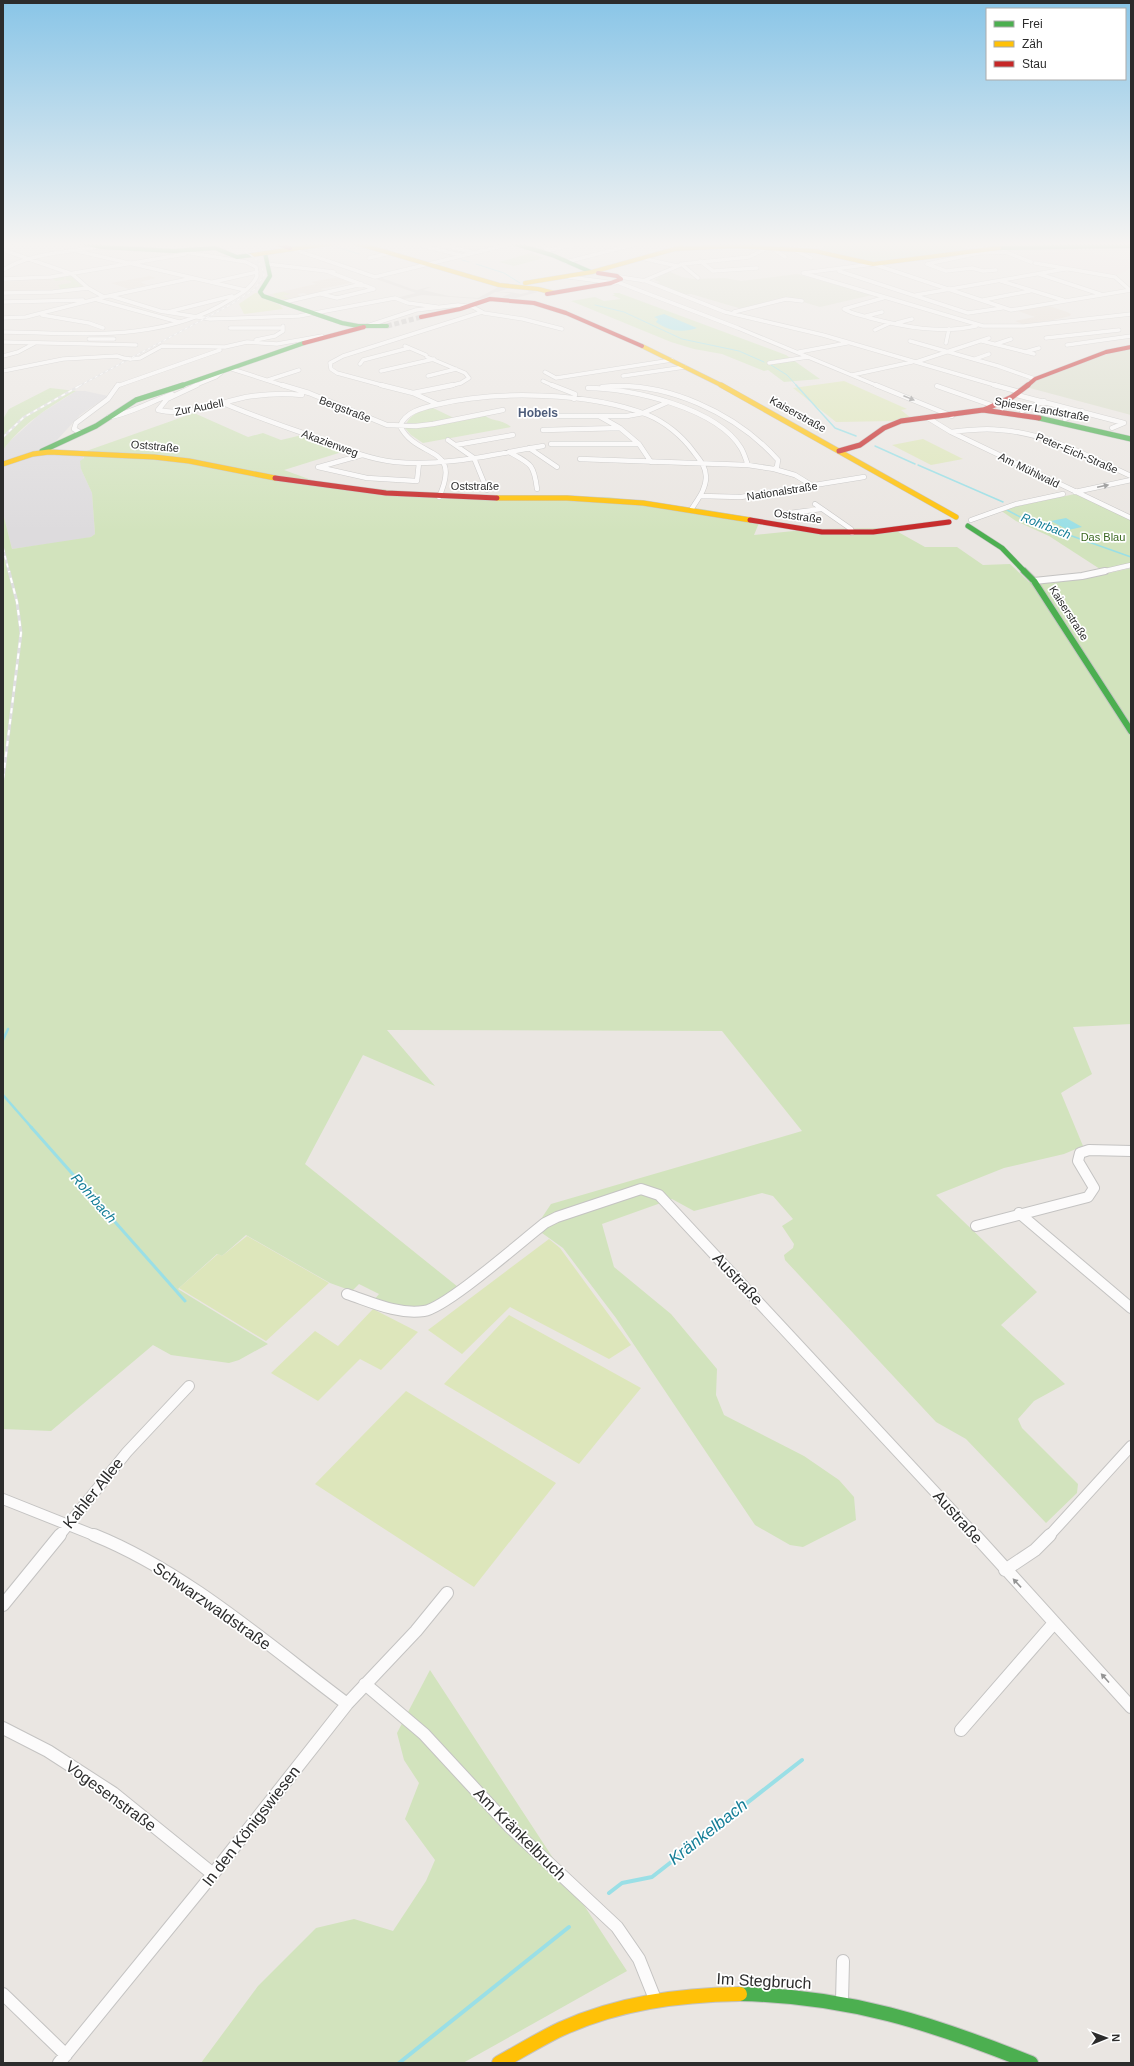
<svg xmlns="http://www.w3.org/2000/svg" width="1134" height="2066" font-family="Helvetica,sans-serif">
	<style>
		.industrial { fill: #dddbdd }
		.education { fill: #e4dbd1 }
		.medical { fill: #ebddde }
		.green { fill: #d2e3bd }
		.cemetery { fill: #d9ddca }
		.pitch { fill: #dde6bb }
		.plaza { fill: #dad6d2 }
		.water { fill: #9adfe6 }
		.lines { fill: none; stroke-linecap: round; stroke-linejoin: round }
		.stream-far4 { stroke: #9adfe6; stroke-width: 1 }
		.stream-far3 { stroke: #9adfe6; stroke-width: 1.5 }
		.stream-far2 { stroke: #9adfe6; stroke-width: 2.5 }
		.stream-far1 { stroke: #9adfe6; stroke-width: 3 }
		.stream { stroke: #9adfe6; stroke-width: 4 }
		.secondary-tunnel { stroke: #c4c1be; stroke-width: 5; stroke-dasharray: 5 2.5; stroke-linecap: butt }
		.street-far4-casing { stroke: #c4c3c2; stroke-width: 4.5 }
		.street-far3-casing { stroke: #c4c3c2; stroke-width: 5.5 }
		.street-far2-casing { stroke: #c4c3c2; stroke-width: 8 }
		.street-far1-casing { stroke: #c4c3c2; stroke-width: 12 }
		.street-casing { stroke: #c4c3c2; stroke-width: 14 }
		.fast-far3-casing { stroke: #c4c3c2; stroke-width: 5 }
		.fast-far2-casing { stroke: #c4c3c2; stroke-width: 6 }
		.fast-far1-casing { stroke: #c4c3c2; stroke-width: 8 }
		.fast-casing { stroke: #c4c3c2; stroke-width: 16 }
		.slow-far2-casing { stroke: #c4c3c2; stroke-width: 5 }
		.slow-far1-casing { stroke: #c4c3c2; stroke-width: 6 }
		.slow-casing { stroke: #c4c3c2; stroke-width: 16 }
		.jam-far1-casing { stroke: #c4c3c2; stroke-width: 5 }
		.jam-casing { stroke: #c4c3c2; stroke-width: 6 }
		.street-far4 { stroke: #fcfbfb; stroke-width: 3.5 }
		.street-far3 { stroke: #fcfbfb; stroke-width: 4.5 }
		.street-far2 { stroke: #fcfbfb; stroke-width: 6 }
		.street-far1 { stroke: #fcfbfb; stroke-width: 10 }
		.street { stroke: #fcfbfb; stroke-width: 12 }
		.fast-far3 { stroke: #4caf50; stroke-width: 4 }
		.fast-far2 { stroke: #4caf50; stroke-width: 5 }
		.fast-far1 { stroke: #4caf50; stroke-width: 6 }
		.fast { stroke: #4caf50; stroke-width: 14 }
		.slow-far2 { stroke: #ffc107; stroke-width: 4 }
		.slow-far1 { stroke: #ffc107; stroke-width: 5 }
		.slow { stroke: #ffc107; stroke-width: 14 }
		.jam-far1 { stroke: #c62828; stroke-width: 4 }
		.jam { stroke: #c62828; stroke-width: 5 }
		.rail-far2-casing { stroke: #dededf; stroke-width: 1.5 }
		.rail-far1-casing { stroke: #dededf; stroke-width: 2.5 }
		.rail-casing { stroke: #dededf; stroke-width: 3 }
		.rail-far2 { stroke: #fff; stroke-width: 1; stroke-dasharray: 3; stroke-linecap: butt }
		.rail-far1 { stroke: #fff; stroke-width: 1.5; stroke-dasharray: 4; stroke-linecap: butt }
		.rail { stroke: #fff; stroke-width: 2; stroke-dasharray: 5.5; stroke-linecap: butt }
		.street-bridge-casing { stroke: #c4c3c2; stroke-width: 4.5; stroke-linecap: butt }
		.street-bridge { stroke: #fcfbfb; stroke-width: 3.5 }
		.oneway { fill: #949494 }
		.labels { text-anchor: middle; dominant-baseline: central; stroke-width: 3.5; stroke-linejoin: round; paint-order: stroke }
		.far-street-label { font-size: 11px; fill: #2c2c2c; stroke: #fff }
		.far-park-label { font-size: 11px; fill: #39661f; stroke: #fff }
		.far-neighbourhood-label { font-size: 12px; font-weight: bold; fill: #4e5d7b; stroke: #fff }
		.far-water-label { font-size: 12px; font-style: italic; fill: #157e97; stroke: #fff }
		.water-label { font-size: 14px; font-style: italic; fill: #157e97; stroke: #fff }
		.near-street-label { font-size: 16px; fill: #2c2c2c; stroke: #fff }
		.near-water-label { font-size: 17px; font-style: italic; fill: #157e97; stroke: #fff }
	</style>
	<rect width="100%" height="100%" fill="#eae6e2"/>
	<path class="industrial" d="M76,391H85L108,396L80,415L45,453L84,455L81,469L92,493L95,534L91,537L77,540L12,549L3,513V450L9,442L40,414Z"/>
	<path class="education" d="M496,242L506,245L477,251L460,247Z
		M69,275L84,288L53,291L3,292V282L7,280Z
		M150,276L156,278L140,282L147,285L129,289L111,283Z
		M339,277L355,282L320,289L328,292L311,295L303,293L297,294L303,297L285,301L267,295L316,284L311,282Z
		M1046,305L1067,312L1071,314L1070,316L1049,321L1023,324L1015,321L1035,317L1015,310Z"/>
	<path class="medical" d="M1073,250L1131,261V268L1116,276L1033,262L1018,257Z"/>
	<path class="green" d="M825,242H951L970,250L873,263L822,250L821,249L824,247L822,243Z
		M986,242H1131V245L996,247Z
		M531,253L544,258L514,266L499,262Z
		M70,275L84,288L61,290L58,285L71,283V281L66,280L65,276L64,280L55,281L53,278Z
		M613,293H619L786,355L820,379L784,382L768,370L764,371L722,354L694,349L671,342L571,301L595,297L604,301L621,299L612,295H615Z
		M50,388L76,391C49,407 21,425 3,450V419L9,409Z
		M431,407L458,420L484,415C495,423 500,418 511,427L423,443L411,435L405,428C408,415 419,412 431,407Z
		M194,413L248,437L263,433L281,440L302,435L345,451L284,470L317,482L434,495L608,497L702,509L748,517L745,519L759,523L754,535L813,529L891,528L925,547H957L983,565L1010,564L1029,582C1064,580 1097,577 1131,568V1024L1073,1027L1092,1074L1061,1093L1083,1146L1064,1154L1004,1168L936,1195L1037,1292L1001,1325L1065,1384L1034,1401L1018,1419L1022,1428L1078,1484L1077,1493L1046,1523L966,1439L936,1422L785,1260L784,1255L793,1248L794,1244L782,1226L793,1219L773,1196L762,1193L694,1211L672,1199L602,1224L614,1267L671,1314L717,1369L716,1395L724,1415L804,1456L839,1480L854,1497L856,1520L803,1547L790,1545L755,1525L616,1318L563,1248L535,1228L551,1204L802,1131L722,1031L387,1030L435,1086L363,1055L305,1164L458,1287C422,1315 417,1310 374,1300L379,1294L359,1284L352,1291L330,1283L246,1235L222,1256L217,1254L178,1289L268,1344L239,1360L229,1363L171,1355L153,1345L51,1431L3,1429V513L12,549L91,537L95,534L92,493L81,469L80,461L84,458V455H75Z
		M1075,494L1131,520V564L1103,571L1049,536L1016,521L1000,510Z
		M430,1670L627,1971L463,2063H201L258,1986L316,1928L354,1919L393,1931L426,1881L435,1860L405,1819L419,1783L404,1760L397,1733Z"/>
	<path class="cemetery" d="M668,271L682,277L693,279L725,278L741,281L797,274L872,295L820,307L800,301L786,299L742,309L691,294L682,295L654,284L660,282L654,280Z
		M1131,348V415L1026,387C1037,377 1114,350 1131,348Z"/>
	<path class="pitch" d="M283,292L291,294L282,296L291,299C281,301 278,296 265,298L280,305L283,309L244,314L239,304L255,293H259L264,298L276,296L273,294Z
		M844,381L907,409L901,410L911,418L893,421L836,422L793,388Z
		M923,439L963,459L931,465L892,445Z
		M247,1236L329,1283L266,1341L179,1288L218,1254L222,1256Z
		M549,1239L560,1248L631,1345L609,1359L510,1307L462,1354L428,1330Z
		M373,1309L418,1332L381,1370L360,1359L318,1401L271,1373L315,1331L338,1346Z
		M509,1315L641,1388L579,1464L444,1384Z
		M406,1391L556,1483L474,1587L315,1484Z"/>
	<path class="plaza" d="M379,277L412,289L417,290L428,287H431L423,290L449,296L478,298L500,286L509,288L498,292H510L521,294L529,292L527,290L538,292L516,298L502,297L511,293L495,292L485,298L479,299L422,295L400,300L396,298L416,293L373,278Z"/>
	<path class="water" d="M664,314L697,328C682,333 668,331 656,322L658,319L654,317Z
		M1066,518L1082,527L1068,530L1051,521Z"/>
	<g class="lines">
		<path class="stream-far4" d="M327,244L359,254
			M462,260L469,262
			M476,264L504,273L520,283
			M595,305L624,312L682,339L739,351L764,362
			M771,365L787,375L797,386"/>
		<path class="stream-far3" d="M796,385L835,428L856,436
			M875,446L915,464
			M918,465L1003,502
			M1007,510L1024,519L1131,557"/>
		<path class="stream-far2" d="M3,1040L8,1029
			M3,1095L32,1128"/>
		<path class="stream-far1" d="M31,1127L185,1301"/>
		<path class="stream" d="M609,1893L622,1883L652,1877L802,1760
			M399,2063L569,1927"/>
		<path class="secondary-tunnel" d="M387,326L421,317"/>
		<g class="street-far4-casing">
			<path id="street-far4" d="M188,242H193L204,248
				M538,242L549,251
				M606,242L625,246
				M3,244L14,242
				M290,248L375,277L519,242
				M763,248L794,242
				M773,249L785,257
				M3,250L72,274L88,288L104,297
				M794,250L811,258
				M77,251L245,290
				M1003,251L1031,262
				M542,252L584,242
				M460,255L423,246L436,243L474,253
				M369,258L390,253
				M641,258L677,266
				M700,261L713,271L757,268
				M566,262L644,242
				M1035,263L1115,277L1131,291
				M267,264L334,272
				M681,264L698,278
				M3,270C30,253 68,252 99,247
				M996,270L983,271L972,268L946,271L927,264L979,253L1007,252
				M839,271L968,313L1002,308
				M1039,274L1100,294
				M569,277L615,283
				M620,277L646,281L725,312L823,335L998,386
				M3,279L51,277L185,254
				M643,281L683,264L749,257L767,248
				M1001,281L1063,300
				M213,282L257,272
				M617,282L738,328L878,386
				M1131,290L1011,310L873,264L803,273L983,326H1024L1131,314
				M3,293L53,292L88,288
				M321,294L337,298L374,289L329,272
				M916,295L1065,269
				M111,296L160,311L210,319L299,316L395,298L408,303L437,307
				M883,298L844,309C852,314 861,315 870,318C904,327 941,334 976,326
				M98,300L179,322
				M983,300L1030,291
				M3,302L83,300
				M285,302L362,284
				M168,312L232,296
				M734,312L786,299L802,301
				M42,315L89,323L103,328
				M866,316L882,312
				M3,318L26,317L104,297L193,278
				M897,323L912,319
				M364,327L416,310L458,305L473,307L484,313L523,319L562,329
				M230,328H283
				M875,330L890,323
				M3,332C80,333 161,343 230,300C240,294 252,288 257,276L256,267L246,262L178,251
				M1046,338L1119,330
				M89,339H114
				M256,340L275,336L283,331V326
				M910,341L998,366L1035,379
				M982,341L1034,354
				M3,342L136,345
				M946,343L949,329
				M996,344L1011,339
				M1067,345L1131,336
				M405,346L426,355
				M799,352L847,343
				M1025,352L1039,348
				M3,356L18,352L35,343
				M427,357L465,373L469,378L461,383L449,386
				M130,359L140,358L162,346L225,347L247,342L277,344L322,336
				M975,359L989,354
				M916,362L989,338
				M769,363L808,357
				M360,364L363,360L409,348
				M232,369L285,386
				M3,371L63,359L117,356L123,358
				M381,371L434,359
				M545,372L556,378L672,360
				M852,375L912,362
				M428,376L456,369
				M623,376L685,367
				M268,380L299,370
				M543,381L554,386
				M117,386L220,350
				M194,386L216,377L221,373
				M385,386L337,373L331,369L330,363L343,356L482,312
				M615,386H625"/>
		</g>
		<g class="street-far3-casing">
			<path id="street-far3" d="M197,385L167,399L158,410C187,417 218,403 246,397C265,394 284,393 302,395
				M282,385L309,393L387,425L416,426L433,424L503,410
				M381,385L413,393L437,404
				M552,385L575,394L574,399
				M876,385L952,416
				M994,385L1020,392
				M937,386L994,406
				M588,388C631,388 717,408 741,448C744,453 746,460 748,465
				M413,393L453,385
				M1017,395L1124,423
				M223,403C253,416 283,426 314,437C340,447 367,459 395,462C444,467 495,454 543,446
				M1022,411L1044,401
				M540,416H627L643,413L668,402
				M599,416L620,428L639,444
				M109,417C130,414 152,401 172,394
				M928,418L951,432L1131,518
				M1065,419L1082,411
				M1112,428L1124,423
				M543,430L620,428
				M951,432C967,430 984,428 1000,430C1047,433 1090,457 1131,476
				M81,433L74,429L76,423L108,399L118,385
				M448,440L474,458L487,490
				M551,444H639L651,462
				M456,445L513,435
				M529,448L557,467
				M509,452C531,464 534,464 537,489
				M580,459L748,465L774,469L777,467L778,460C736,413 665,380 602,387
				M318,467L367,478L417,481L419,463
				M319,467L362,455
				M774,469L795,475L813,486
				M1075,492L1131,480
				M700,496L741,497L864,477
				M439,497C463,444 417,460 400,426C405,412 422,408 435,405C496,390 589,392 648,415C665,422 682,436 693,451C699,459 706,466 706,477C706,490 697,500 691,510
				M815,504L851,529L852,533
				M782,514L821,509
				M971,520L1016,504L1063,494
				M1101,572L1131,565"/>
		</g>
		<g class="street-far2-casing">
			<path id="street-far2" d="M1034,581L1082,576L1105,571"/>
		</g>
		<g class="street-far1-casing">
			<path id="street-far1" d="M1019,1213L1131,1308
				M976,1226L1088,1197L1094,1188L1078,1161L1080,1153L1089,1150L1131,1151
				M347,1294C371,1302 398,1315 424,1311C446,1308 523,1240 545,1223L557,1217L641,1189L659,1195L976,1536
				M3,1499L96,1536
				M59,1536L127,1452L189,1386
				M1049,1536L1131,1446"/>
		</g>
		<g class="street-casing">
			<path id="street" d="M94,1535C186,1572 268,1645 347,1704
				M975,1535L1131,1707
				M1005,1570L1035,1550L1050,1535
				M3,1605L60,1535
				M365,1684L424,1734L510,1827L617,1927L639,1959L655,1999
				M3,1728L48,1751L113,1793L213,1874
				M961,1730L1054,1623
				M3,1994L66,2055
				M842,2001L843,1961
				M59,2063L213,1874L347,1704L416,1631L447,1593"/>
		</g>
		<g class="fast-far3-casing">
			<path id="fast-far3" d="M78,242L101,247L174,251L215,248L237,257L252,255
				M508,242L552,255L591,272
				M999,248L1131,246
				M265,253L270,276L260,292L263,296L342,323L358,326H387
				M180,386L304,343"/>
		</g>
		<g class="fast-far2-casing">
			<path id="fast-far2" d="M1039,418L1131,439
				M42,451L96,426L136,400L183,385
				M968,526L1002,548L1025,572"/>
		</g>
		<g class="fast-far1-casing">
			<path id="fast-far1" d="M1024,571L1034,581L1131,731"/>
		</g>
		<g class="fast-casing">
			<path id="fast" d="M740,1994C848,1996 932,2023 1031,2063"/>
		</g>
		<g class="slow-far2-casing">
			<path id="slow-far2" d="M352,242L499,285L538,289L554,293
				M674,249L736,246L815,251L873,264L999,248
				M252,255L340,242
				M525,283L592,272L682,247
				M642,346L723,386"/>
		</g>
		<g class="slow-far1-casing">
			<path id="slow-far1" d="M721,385L956,517
				M3,464L33,454L49,452L154,457L189,461L275,478
				M497,498H567L643,503L750,520"/>
		</g>
		<g class="slow-casing">
			<path id="slow" d="M499,2063C519,2052 540,2039 561,2029C618,2003 678,1995 740,1994"/>
		</g>
		<g class="jam-far1-casing">
			<path id="jam-far1" d="M273,242L290,248
				M547,294L611,283L621,279L617,276L598,273
				M421,317L460,309L490,299L534,303L566,313L642,346
				M304,343L364,327
				M1027,386L1035,379L1106,352L1131,347"/>
		</g>
		<g class="jam-casing">
			<path id="jam" d="M984,410L1012,397L1028,385
				M839,451L860,445L884,428L901,421L983,410L1039,418
				M275,478L386,493L497,498
				M750,520L822,532H873L949,522"/>
		</g>
		<use href="#street-far4" class="street-far4"/>
		<use href="#street-far3" class="street-far3"/>
		<use href="#street-far2" class="street-far2"/>
		<use href="#street-far1" class="street-far1"/>
		<use href="#street" class="street"/>
		<use href="#fast-far3" class="fast-far3"/>
		<use href="#fast-far2" class="fast-far2"/>
		<use href="#fast-far1" class="fast-far1"/>
		<use href="#fast" class="fast"/>
		<use href="#slow-far2" class="slow-far2"/>
		<use href="#slow-far1" class="slow-far1"/>
		<use href="#slow" class="slow"/>
		<use href="#jam-far1" class="jam-far1"/>
		<use href="#jam" class="jam"/>
		<g class="rail-far2-casing">
			<path id="rail-far2" d="M239,242L279,245L322,242
				M79,386L230,305L255,289L264,275C261,255 239,249 222,242"/>
		</g>
		<g class="rail-far1-casing">
			<path id="rail-far1" d="M3,437L24,417L81,385
				M3,548L9,572"/>
		</g>
		<g class="rail-casing">
			<path id="rail" d="M3,779L21,633L17,602L9,571"/>
		</g>
		<use href="#rail-far2" class="rail-far2"/>
		<use href="#rail-far1" class="rail-far1"/>
		<use href="#rail" class="rail"/>
		<g class="street-bridge-casing">
			<path id="street-bridge" d="M123,358L130,359"/>
		</g>
		<use href="#street-bridge" class="street-bridge"/>
	</g>
	<defs><path id="oneway-solid" d="M-6-.8H1V-3.2L6.5 0L1 3.2V.8H-6Z"/></defs>
	<g class="oneway">
		<use href="#oneway-solid" transform="translate(909 398) rotate(22)"/>
		<use href="#oneway-solid" transform="translate(1103 486) rotate(-12)"/>
		<use href="#oneway-solid" transform="translate(1017 1583) rotate(-133)"/>
		<use href="#oneway-solid" transform="translate(1105 1678) rotate(-132)"/>
	</g>
	<linearGradient id="sky" x2="0" y2="1"><stop stop-color="#89c5e7"/><stop offset="0.46" stop-color="#f6f4f2"/><stop offset="1" stop-color="#f6f4f2" stop-opacity="0"/></linearGradient>
	<rect width="1134" height="531" fill="url(#sky)"/>
	<g class="labels">
		<g class="far-street-label">
			<text transform="translate(199 407) rotate(-11)">Zur Audell</text>
			<text transform="translate(345 409) rotate(21)">Bergstraße</text>
			<text transform="translate(1042 409) rotate(10)">Spieser Landstraße</text>
			<text transform="translate(798 414) rotate(29)">Kaiserstraße</text>
			<text transform="translate(330 443) rotate(20)">Akazienweg</text>
			<text transform="translate(155 446) rotate(5)">Oststraße</text>
			<text transform="translate(1077 453) rotate(23)">Peter-Eich-Straße</text>
			<text transform="translate(1029 470) rotate(26)">Am Mühlwald</text>
			<text x="475" y="486">Oststraße</text>
			<text transform="translate(782 491) rotate(-9)">Nationalstraße</text>
			<text transform="translate(798 516) rotate(8)">Oststraße</text>
			<text transform="translate(1069 613) rotate(57)">Kaiserstraße</text>
		</g>
		<g class="far-park-label">
			<text x="1103" y="537">Das Blau</text>
		</g>
		<g class="far-neighbourhood-label">
			<text x="538" y="413">Hobels</text>
		</g>
		<g class="far-water-label">
			<text transform="translate(1046 526) rotate(21)">Rohrbach</text>
		</g>
		<g class="water-label">
			<text transform="translate(94 1198) rotate(49)">Rohrbach</text>
		</g>
		<g class="near-street-label">
			<text transform="translate(738 1279) rotate(47)">Austraße</text>
			<text transform="translate(93 1493) rotate(-51)">Kahler Allee</text>
			<text transform="translate(958 1517) rotate(48)">Austraße</text>
			<text transform="translate(212 1606) rotate(35)">Schwarzwaldstraße</text>
			<text transform="translate(111 1796) rotate(36)">Vogesenstraße</text>
			<text transform="translate(251 1826) rotate(-52)">In den Königswiesen</text>
			<text transform="translate(520 1834) rotate(45)">Am Kränkelbruch</text>
			<text transform="translate(764 1981) rotate(3)">Im Stegbruch</text>
		</g>
		<g class="near-water-label">
			<text transform="translate(708 1832) rotate(-38)">Kränkelbach</text>
		</g>
	</g>
	<rect width="1134" height="2066" fill="none" stroke="#2c2c2c" stroke-width="8"/>
	<rect x="986" y="8" width="140" height="72" fill="#ffffff" stroke="#ababab"/>
	<rect x="994" y="21" width="20" height="6" fill="#4caf50" stroke="#ababab"/>
	<text x="1022" y="28" font-size="12" fill="#2c2c2c">Frei</text>
	<rect x="994" y="41" width="20" height="6" fill="#ffc107" stroke="#ababab"/>
	<text x="1022" y="48" font-size="12" fill="#2c2c2c">Zäh</text>
	<rect x="994" y="61" width="20" height="6" fill="#c62828" stroke="#ababab"/>
	<text x="1022" y="68" font-size="12" fill="#2c2c2c">Stau</text>
	<g transform="translate(1106 2038) rotate(89)" stroke="#ffffff" stroke-width="3" paint-order="stroke">
	<path d="M0-3L7 15L0 10L-7 15Z" fill="#2c2c2c"/>
	<text y="-6" font-size="11" font-weight="bold" text-anchor="middle" fill="#2c2c2c">N</text>
	</g>
</svg>
